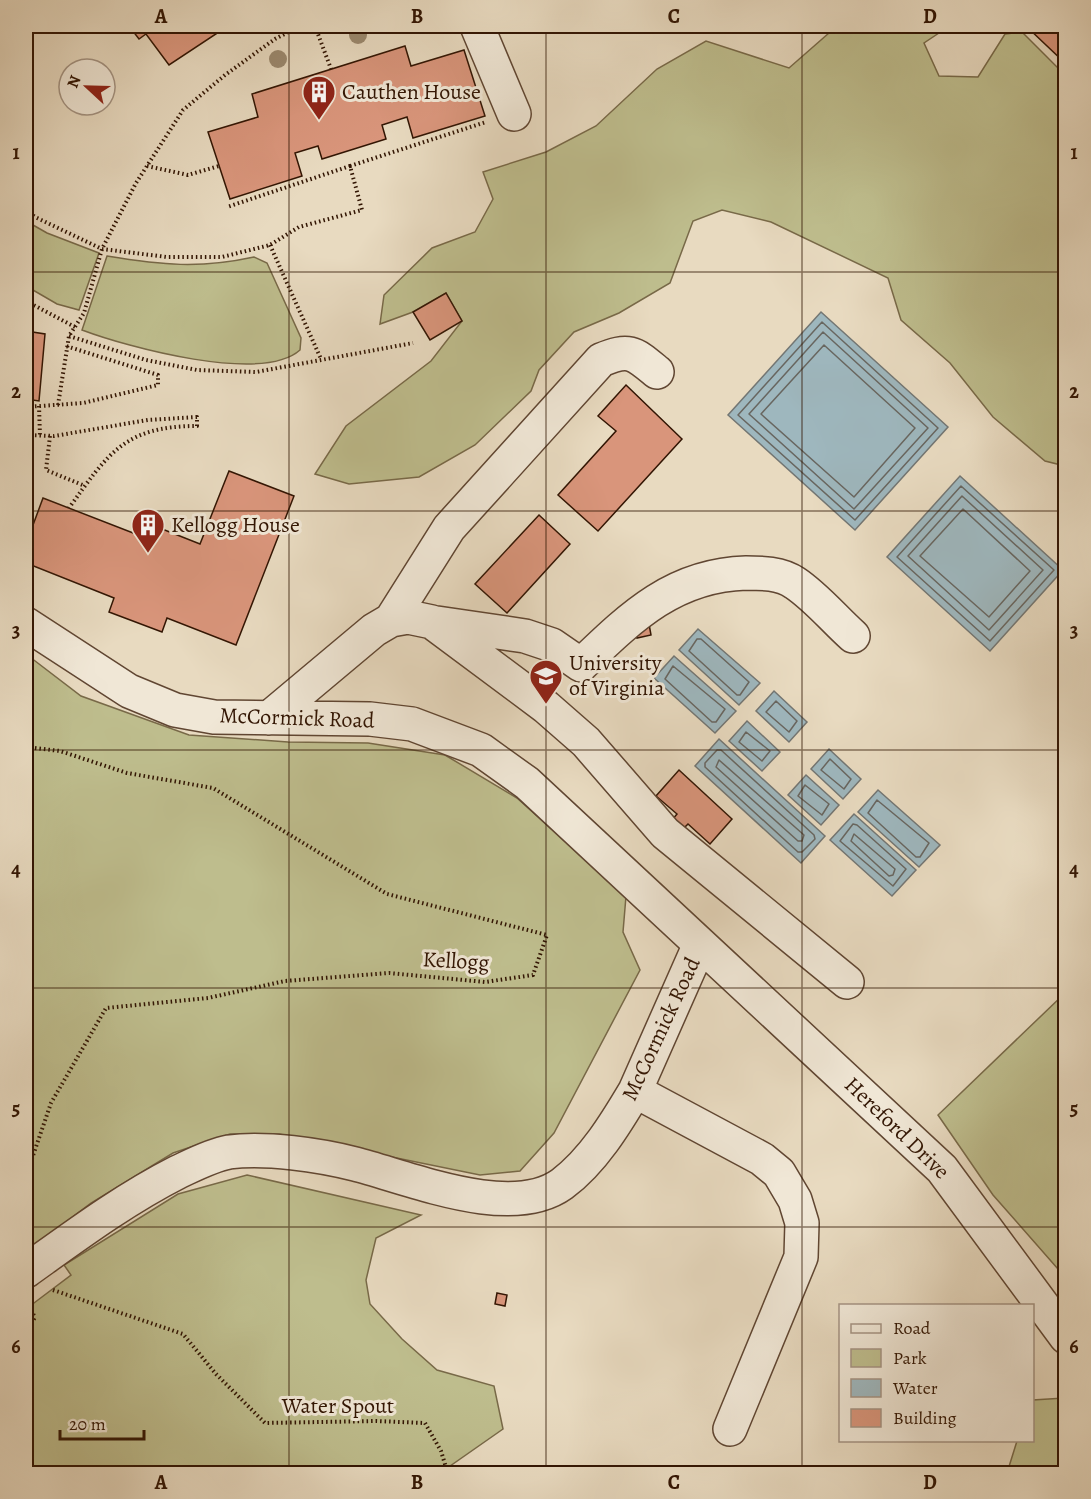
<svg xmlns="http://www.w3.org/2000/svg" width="1091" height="1499" font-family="Alegreya,serif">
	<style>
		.green { fill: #bebd8d; stroke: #786948; stroke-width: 1.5 }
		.water { fill: #9eb7be; stroke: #737673; stroke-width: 1.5 }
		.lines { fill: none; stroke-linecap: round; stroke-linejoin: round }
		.shore { stroke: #686660; stroke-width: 1.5 }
		.building { fill: #d9957b; stroke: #321503; stroke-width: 1.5 }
		.minor-casing { stroke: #604632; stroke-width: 36 }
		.path { stroke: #321503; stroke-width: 4; stroke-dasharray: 1.5 3; stroke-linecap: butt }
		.minor { stroke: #f0e7d6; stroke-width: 33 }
		.tree { fill: #9b896f }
		.grid { fill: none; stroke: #321503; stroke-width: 1.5; stroke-opacity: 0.55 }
		.labels { text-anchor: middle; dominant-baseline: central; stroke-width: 6; stroke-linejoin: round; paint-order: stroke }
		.poi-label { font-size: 22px; fill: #321503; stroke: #f0e7d6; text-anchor: start }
		.street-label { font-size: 22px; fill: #321503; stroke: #f0e7d6 }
		.neatline { fill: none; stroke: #321503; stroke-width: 2 }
		.grid-label { font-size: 20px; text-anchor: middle; font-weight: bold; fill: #321503 }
	</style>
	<rect width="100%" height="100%" fill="#e8dac0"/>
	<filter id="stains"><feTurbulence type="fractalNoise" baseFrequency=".00333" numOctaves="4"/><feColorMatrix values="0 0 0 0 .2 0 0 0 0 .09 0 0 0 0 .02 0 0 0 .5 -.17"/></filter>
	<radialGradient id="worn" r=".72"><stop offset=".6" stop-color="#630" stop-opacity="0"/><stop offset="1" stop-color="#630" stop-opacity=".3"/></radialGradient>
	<path class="green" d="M837,26H937L942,31L924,43L939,76L978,77L1005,34L1022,32L1065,75V466L1045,461L993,417L950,363L901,320L888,278L771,222L722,210L693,221L670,283L619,313L574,332L539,370L531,391L475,445L419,477L349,484L315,474L346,426L431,361L462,321L446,293L413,312L380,324L384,295L432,248L475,232L493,199L483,172L546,152L596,126L657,69L706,41L789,68Z
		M26,221L47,233L99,253L79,310L57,304L26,286Z
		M107,256C162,265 199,269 254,257L267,263L301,338L300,350C262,384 127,347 82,330Z
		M26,654L81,696L189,735L288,742L368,743L445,755L517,798L626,896L623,932L640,970L554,1133L520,1171L480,1175L279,1134H230L173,1153L91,1203L26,1252Z
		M1065,993V1277L993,1195L938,1115Z
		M247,1175L421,1215L376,1238L366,1280L370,1304L402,1339L437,1370L494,1386L503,1429L440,1473H26V1309L71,1275L64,1265L178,1194Z
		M1064,1398L1065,1473H1007L1017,1441L1032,1440L1033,1400Z"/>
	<path class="water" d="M821,312L948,427L855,530L728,415Z
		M960,476L1063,570L990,651L887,557Z
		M698,629L760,683L739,705L679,650Z
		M674,656L736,711L715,733L654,678Z
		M774,691L807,722L789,742L756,711Z
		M747,721L780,752L762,771L729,741Z
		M719,739L825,836L801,863L695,766Z
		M829,749L861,779L843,799L811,769Z
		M806,775L839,805L821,825L788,795Z
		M878,790L940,845L919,867L858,812Z
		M854,814L916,870L892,896L830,840Z"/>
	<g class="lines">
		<path class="shore" d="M822,322L938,428L855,520L738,415Z
			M823,332L928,428L854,509L749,414Z
			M824,345L915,428L854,497L761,414Z
			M961,486L1054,570L990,641L897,557Z
			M962,496L1043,570L989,630L908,556Z
			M963,509L1030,571L989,617L920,556Z
			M697,639H701L749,682L740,695H737L689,651Z
			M673,666L725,709L716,722H712L665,679Z
			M776,701L797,721L789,732L766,712Z
			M746,732L770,751L762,761L739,742Z
			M717,750H721L814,835L815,839L802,852H798L705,767V763Z
			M830,759L851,779L844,789L821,770Z
			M719,760L804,835L802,841H798L716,767Z
			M805,785L829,804L822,815L798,796Z
			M877,800L929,843L920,857H916L868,813Z
			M853,824L857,825L906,869L893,886L840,841Z
			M854,834L895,869L893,875L889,876L851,841Z"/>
	</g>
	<path class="building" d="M129,26H228L169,65L146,34L139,39Z
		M1026,26H1066V64Z
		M405,46L411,66L464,50L485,116L413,138L407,117L382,125L386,139L322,159L318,146L295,153L302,176L230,199L208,132L258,117L252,94Z
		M446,293L462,321L430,340L413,312Z
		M26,331L45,334L39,401L26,399Z
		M626,385L682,439L598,531L558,495L616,431L598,416Z
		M229,471L294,496L236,645L167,618L162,632L109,612L114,598L26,563V544L43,498L146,538L152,525L200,544Z
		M539,515L570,544L507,613L475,584Z
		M649,624L651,635L637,638L635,626Z
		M679,770L732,819L710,844L688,824L683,829L672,820L677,814L656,796Z
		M497,1293L507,1295L505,1306L495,1304Z"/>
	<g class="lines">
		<g class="minor-casing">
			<path id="minor" d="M477,26L514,114
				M391,620L449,528L601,360C630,348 634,353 657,372
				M437,623L525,636L552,645L581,665C630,618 673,575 746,573C761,573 781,573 795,583C816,597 834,619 853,636
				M26,624L129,691L175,710L214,717L370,719L412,724L481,750L527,783L942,1169L1066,1337
				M269,718L374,630L391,620L408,617L432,622L546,707L586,742L665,833L847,982
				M635,1091L762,1159L779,1173L795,1200L802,1223L801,1257L730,1429
				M26,1271C75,1236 123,1200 178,1172C193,1165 212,1155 229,1152C265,1147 320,1155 355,1164C410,1178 511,1221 562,1184C593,1161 616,1123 635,1091L700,944"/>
		</g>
		<path class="path" d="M315,26L331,69
			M147,166L188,175L219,166
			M350,166L486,122
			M26,210L35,217L102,249L167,257H222L270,245L299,227L362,210L350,166L227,207
			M270,245L321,359
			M26,301L75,327
			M69,336L146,360L197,370L256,372L413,343
			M58,405L69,336L84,313L102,249L136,183L183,110L225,75L275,39L300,26
			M39,406L40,436
			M26,407L83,403L158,385V375L66,346
			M26,435L54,436L148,420L197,417V426C124,426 108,454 69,508
			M50,436L46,470L85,486
			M26,747L60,751L127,773L213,788L387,894L547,935L533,975L485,982L389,973L285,981L208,998L106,1008L51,1103L26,1176
			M53,1290L183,1334L216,1374L265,1423L376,1421L425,1423L441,1451L448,1474
			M26,1303L35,1317L26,1335"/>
		<use href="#minor" class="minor"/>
	</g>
	<g class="tree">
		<circle cx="358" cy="35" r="9"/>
		<circle cx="278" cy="59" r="9"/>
	</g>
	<path class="grid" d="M289,26V1474M546,26V1474M802,26V1474M26,272H1066M26,511H1066M26,750H1066M26,988H1066M26,1227H1066"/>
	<defs>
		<g id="building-pin" transform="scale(1.725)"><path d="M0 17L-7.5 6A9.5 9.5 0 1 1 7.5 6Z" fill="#8f2418" stroke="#f0e7d6"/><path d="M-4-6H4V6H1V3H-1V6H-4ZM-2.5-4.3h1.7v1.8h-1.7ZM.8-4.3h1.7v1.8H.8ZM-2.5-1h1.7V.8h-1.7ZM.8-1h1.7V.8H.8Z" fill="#fff"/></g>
		<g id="university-pin" transform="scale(1.725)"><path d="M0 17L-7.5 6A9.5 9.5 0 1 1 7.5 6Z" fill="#8f2418" stroke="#f0e7d6"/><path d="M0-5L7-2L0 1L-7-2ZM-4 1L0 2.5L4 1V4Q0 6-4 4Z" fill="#fff"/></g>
	</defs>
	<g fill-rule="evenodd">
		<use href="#building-pin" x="319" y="92"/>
		<use href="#building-pin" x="148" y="525"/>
		<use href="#university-pin" x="546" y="676"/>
	</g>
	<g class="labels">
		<g class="poi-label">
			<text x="342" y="92">Cauthen House</text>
			<text x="171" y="525">Kellogg House</text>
			<text x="569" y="663">University<tspan x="569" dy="25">of Virginia</tspan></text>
		</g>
		<g class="street-label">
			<text transform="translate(297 718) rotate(2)">McCormick Road</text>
			<text transform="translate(456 961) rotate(3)">Kellogg</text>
			<text transform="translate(661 1029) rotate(-65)">McCormick Road</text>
			<text transform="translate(897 1128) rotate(44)">Hereford Drive</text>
			<text x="338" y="1406">Water Spout</text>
		</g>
	</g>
	<rect width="1091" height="1499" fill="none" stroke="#e8dac0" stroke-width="66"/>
	<rect x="839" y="1304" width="195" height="138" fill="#f0e7d6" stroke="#a49382" stroke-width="1.5"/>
	<rect x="851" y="1324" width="30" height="9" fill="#f0e7d6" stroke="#a49382" stroke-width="1.5"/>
	<text x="893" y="1334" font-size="18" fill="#321503">Road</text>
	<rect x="851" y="1349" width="30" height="18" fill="#bebd8d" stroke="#a49382" stroke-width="1.5"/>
	<text x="893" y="1364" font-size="18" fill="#321503">Park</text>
	<rect x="851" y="1379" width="30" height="18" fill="#9eb7be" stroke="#a49382" stroke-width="1.5"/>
	<text x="893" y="1394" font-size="18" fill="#321503">Water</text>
	<rect x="851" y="1409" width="30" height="18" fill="#d9957b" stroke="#a49382" stroke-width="1.5"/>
	<text x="893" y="1424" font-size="18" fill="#321503">Building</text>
	<g transform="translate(87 87) rotate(292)"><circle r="28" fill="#f0e7d6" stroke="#a49382" stroke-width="1.5"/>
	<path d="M0-4.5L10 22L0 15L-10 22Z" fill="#8f2418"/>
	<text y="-9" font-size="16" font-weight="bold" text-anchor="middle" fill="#321503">N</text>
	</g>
	<path d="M60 1430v9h84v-9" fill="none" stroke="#321503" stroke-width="3"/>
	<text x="69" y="1430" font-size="18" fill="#321503" stroke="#f0e7d6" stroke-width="4.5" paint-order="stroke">20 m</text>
	<rect x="33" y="33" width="1025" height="1433" class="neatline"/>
	<g class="grid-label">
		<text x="161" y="23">A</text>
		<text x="417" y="23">B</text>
		<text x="674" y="23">C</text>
		<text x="930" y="23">D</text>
		<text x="16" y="159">1</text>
		<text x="1074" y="159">1</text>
		<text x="16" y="398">2</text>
		<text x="1074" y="398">2</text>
		<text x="16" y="637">3</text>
		<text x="1074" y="637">3</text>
		<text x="16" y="876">4</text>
		<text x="1074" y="876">4</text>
		<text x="16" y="1115">5</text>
		<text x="1074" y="1115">5</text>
		<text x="16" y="1353">6</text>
		<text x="1074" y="1353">6</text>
		<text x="161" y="1489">A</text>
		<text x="417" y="1489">B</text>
		<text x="674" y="1489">C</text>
		<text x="930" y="1489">D</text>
	</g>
	<rect width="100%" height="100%" filter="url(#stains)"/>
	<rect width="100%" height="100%" fill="url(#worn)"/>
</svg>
